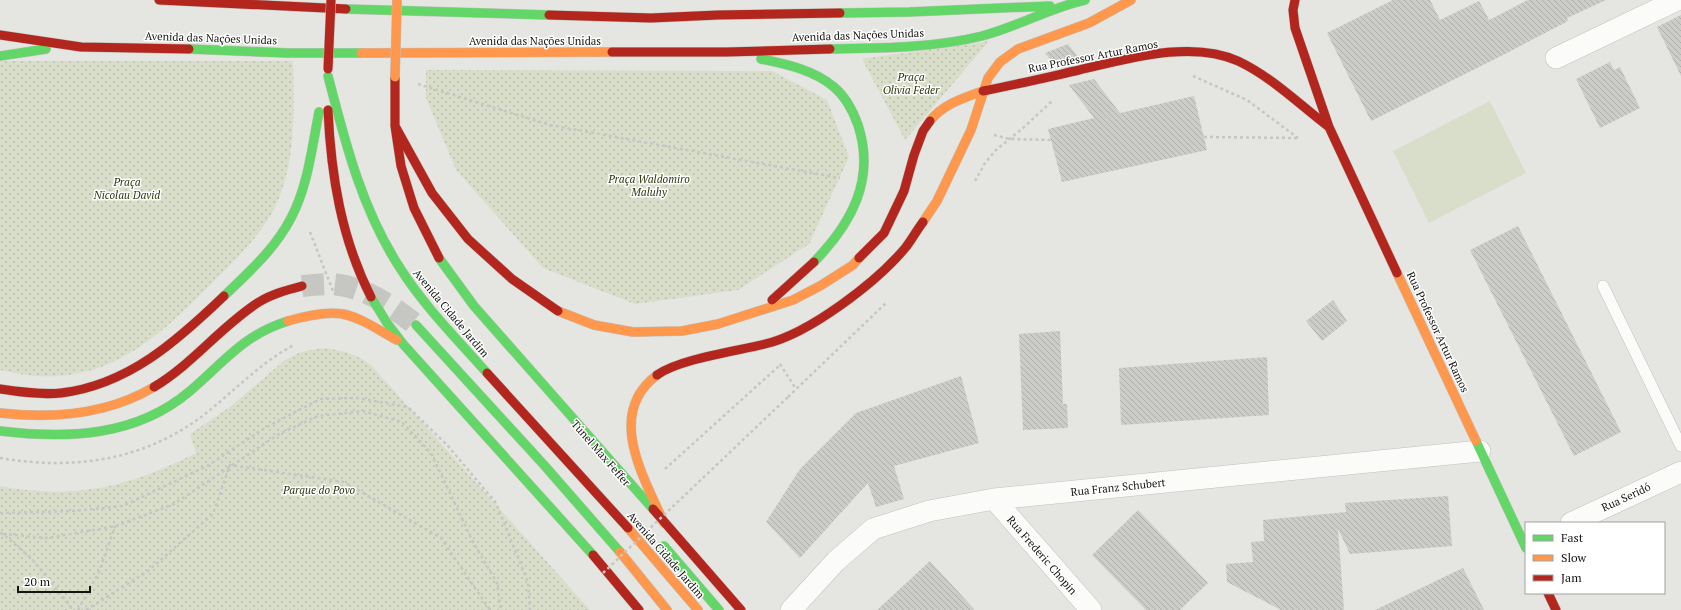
<svg xmlns="http://www.w3.org/2000/svg" width="1681" height="610" font-family="'PT Serif',serif">
	<style>
		.grass { fill: #d9deca }
		.park { fill: url(#park-dots) }
		.building { fill: url(#building-back-hatch) }
		.lines { fill: none; stroke-linecap: round; stroke-linejoin: round }
		.highway-tunnel { stroke: #c6c7c2; stroke-width: 22; stroke-dasharray: 22 11; stroke-linecap: butt }
		.lane-casing { stroke: #c1c2be; stroke-width: 12 }
		.street-casing { stroke: #c1c2be; stroke-width: 22 }
		.fast-casing { stroke: #c1c2be; stroke-width: 10 }
		.slow-casing { stroke: #c1c2be; stroke-width: 10 }
		.jam-casing { stroke: #c1c2be; stroke-width: 10 }
		.path { stroke: #c6c6c5; stroke-width: 2.5; stroke-dasharray: 3 3; stroke-linecap: butt }
		.lane { stroke: #fbfbfa; stroke-width: 11 }
		.street { stroke: #fbfbfa; stroke-width: 21 }
		.fast { stroke: #63d668; stroke-width: 9 }
		.slow { stroke: #ff974d; stroke-width: 9 }
		.jam { stroke: #b3261e; stroke-width: 9 }
		.slow-bridge-casing { stroke: #c1c2be; stroke-width: 10; stroke-linecap: butt }
		.jam-bridge-casing { stroke: #c1c2be; stroke-width: 10; stroke-linecap: butt }
		.path-bridge { stroke: #c6c6c5; stroke-width: 2.5; stroke-dasharray: 3 3; stroke-linecap: butt }
		.slow-bridge { stroke: #ff974d; stroke-width: 9 }
		.jam-bridge { stroke: #b3261e; stroke-width: 9 }
		.labels { text-anchor: middle; dominant-baseline: central; stroke-width: 3; stroke-linejoin: round; paint-order: stroke }
		.street-label { font-size: 11px; fill: #141511; stroke: #fff }
		.park-label { font-size: 11px; font-style: italic; fill: #2d350c; stroke: #fff }
	</style>
	<defs>
		<pattern id="park-dots" width="8" height="8" patternUnits="userSpaceOnUse"><rect width="8" height="8" fill="#d9deca"/><path d="M2 2h.1M6 6h.1" fill="none" stroke="#b9beac" stroke-width="1.8" stroke-linecap="round"/></pattern>
		<pattern id="building-back-hatch" width="6" height="6" patternUnits="userSpaceOnUse"><rect width="6" height="6" fill="#cccdc8"/><path d="M-1 5l2 2M0 0l6 6M5-1l2 2" fill="none" stroke="#aeafab"/></pattern>
	</defs>
	<rect width="100%" height="100%" fill="#e5e6e1"/>
	<path class="grass" d="M1490,101L1526,173L1429,223L1393,151Z"/>
	<path class="park" d="M989,41L905,140L862,59Z
		M0,61H293C294,104 296,151 281,193C268,229 240,255 214,281C150,346 97,394 0,370Z
		M426,70L772,71L827,100L849,157L809,244L738,290L635,304L543,268L456,170L426,98Z
		M323,348C341,350 357,354 371,365L590,610H0V486C74,500 130,487 196,453L190,434L230,407L285,360L301,352Z"/>
	<path class="building" d="M1393,0H1430L1440,20L1479,1L1489,20L1528,0H1606L1567,18L1568,21L1505,54L1371,121L1327,33Z
		M1681,15V76L1657,27Z
		M1068,44L1078,57L1053,63L1045,53Z
		M1610,62L1614,70L1620,67L1640,108L1600,128L1576,79Z
		M1094,79L1120,113L1194,96L1207,150L1062,182L1048,129L1094,118L1069,85Z
		M1518,226L1621,432L1574,456L1470,250Z
		M1333,300L1347,321L1322,341L1306,321Z
		M1060,331L1063,404H1067L1068,428L1023,430L1019,334Z
		M1267,357L1269,415L1121,425L1119,368Z
		M961,376L979,443L894,466L904,499L876,507L868,483L800,558L766,522L800,469L856,413Z
		M1448,496L1452,546L1350,554L1338,529L1344,610H1281L1227,582L1226,564L1253,562L1251,542L1264,541L1263,520L1346,512L1345,503Z
		M1138,510L1208,583L1180,610H1146L1092,555Z
		M930,561L975,610H877Z
		M1463,568L1484,610H1375Z"/>
	<g class="lines">
		<path class="highway-tunnel" d="M302,286C312,285 323,284 333,284C365,287 391,305 416,325"/>
		<g class="lane-casing">
			<path id="lane" d="M1603,286L1681,446"/>
		</g>
		<g class="street-casing">
			<path id="street" d="M1556,58L1677,0
				M994,499L1091,610
				M1571,523L1681,472
				M791,610L836,561L873,529L929,511L994,499L1480,451"/>
		</g>
		<g class="fast-casing">
			<path id="fast" d="M346,9L549,15
				M840,13L909,12L1050,6
				M189,49L288,53H361
				M830,49C881,48 933,48 982,36C1017,27 1049,8 1085,0
				M0,56L46,49
				M761,59C786,64 814,70 834,87C846,97 853,111 858,125C876,180 851,224 814,262
				M328,76C345,142 362,210 400,268C424,306 457,339 487,373
				M439,258L474,306L653,509
				M224,296C249,272 275,249 291,218C308,186 312,147 319,112
				M371,297L387,323L403,344L593,555
				M416,325L544,465L620,552
				M0,431C67,439 136,437 190,391C224,362 243,335 288,321
				M1476,441L1526,548
				M664,546L719,610"/>
		</g>
		<g class="slow-casing">
			<path id="slow" d="M361,53L612,52
				M930,121C943,104 964,98 983,91
				M923,222L937,201L971,130L988,78L1000,62L1018,49L1089,23L1131,0
				M1397,273L1476,441
				M558,311L594,325L633,332L682,331L718,324L793,300L820,286L853,265L859,258
				M288,321C305,316 325,311 343,314C362,318 380,331 397,340
				M657,375C605,414 644,477 664,523
				M0,413C53,419 107,415 154,387
				M628,528L698,610
				M620,552L667,610"/>
		</g>
		<g class="jam-casing">
			<path id="jam" d="M159,0L346,9
				M1295,0L1293,10L1295,28L1329,127L1397,273
				M549,15L651,18L718,15L840,13
				M0,35L81,47L189,49
				M612,52H727L830,49
				M395,77V126L401,166L414,208L439,258
				M983,91C1014,85 1044,78 1075,71C1124,60 1190,39 1238,61C1272,77 1300,105 1329,127
				M328,110C331,175 341,238 371,297
				M395,126L432,193L468,239L512,279L558,311
				M859,258L884,233L904,191L914,155L923,131L930,121
				M772,300L814,262
				M487,373L628,528
				M657,375C679,359 737,351 765,344C809,334 877,282 906,247C912,239 917,230 923,222
				M154,387C193,364 221,326 259,302C272,294 287,290 302,286
				M0,389C20,392 41,395 61,393C128,385 177,341 224,296
				M653,509L741,610
				M593,555L639,610
				M1548,593L1556,610"/>
		</g>
		<path class="path" d="M1193,76L1247,100L1298,138
			M418,84L550,125L840,178
			M1105,116L1109,121
			M994,135L1010,139L1051,140
			M1204,137L1297,138
			M975,181L985,163L996,150L1023,128L1052,101
			M310,232L333,291
			M780,364L796,389
			M788,397L887,302
			M0,458C76,471 149,460 210,410C237,388 263,361 294,345
			M665,469L779,366
			M0,513L74,511L123,506L209,465L263,429L320,399L357,398L408,407L448,446L496,503L528,582L530,610
			M0,533L3,534L31,558L70,605L72,610
			M3,534L48,538L116,526L174,504L279,434L318,416L363,411L402,422L431,453L473,542L497,583L501,610
			M78,610L99,572L115,526
			M86,610L148,571L213,514L230,465L344,482L441,538L490,610"/>
		<use href="#lane" class="lane"/>
		<use href="#street" class="street"/>
		<use href="#fast" class="fast"/>
		<use href="#slow" class="slow"/>
		<use href="#jam" class="jam"/>
		<g class="slow-bridge-casing">
			<path id="slow-bridge" d="M395,77L397,0"/>
		</g>
		<g class="jam-bridge-casing">
			<path id="jam-bridge" d="M328,69L331,0"/>
		</g>
		<path class="path-bridge" d="M603,573L788,397"/>
		<use href="#slow-bridge" class="slow-bridge"/>
		<use href="#jam-bridge" class="jam-bridge"/>
	</g>
	<g class="labels">
		<g class="street-label">
			<text transform="translate(858 35) rotate(-2)">Avenida das Nações Unidas</text>
			<text transform="translate(211 38) rotate(2)">Avenida das Nações Unidas</text>
			<text x="535" y="41">Avenida das Nações Unidas</text>
			<text transform="translate(1093 56) rotate(-11)">Rua Professor Artur Ramos</text>
			<text transform="translate(451 313) rotate(50)">Avenida Cidade Jardim</text>
			<text transform="translate(1438 332) rotate(65)">Rua Professor Artur Ramos</text>
			<text transform="translate(601 453) rotate(49)">Túnel Max Feffer</text>
			<text transform="translate(1118 487) rotate(-6)">Rua Franz Schubert</text>
			<text transform="translate(1626 497) rotate(-25)">Rua Seridó</text>
			<text transform="translate(666 555) rotate(49)">Avenida Cidade Jardim</text>
			<text transform="translate(1042 555) rotate(49)">Rua Frederic Chopin</text>
		</g>
		<g class="park-label">
			<text x="911" y="77">Praça<tspan x="911" dy="13">Olivia Feder</tspan></text>
			<text x="649" y="179">Praça Waldomiro<tspan x="649" dy="13">Maluhy</tspan></text>
			<text x="127" y="182">Praça<tspan x="127" dy="13">Nicolau David</tspan></text>
			<text x="319" y="490">Parque do Povo</text>
		</g>
	</g>
	<rect x="1525" y="522" width="140" height="72" fill="#ffffff" stroke="#a1a1a0"/>
	<rect x="1533" y="535" width="20" height="6" fill="#63d668" stroke="#a1a1a0"/>
	<text x="1561" y="542" font-size="12" fill="#141511">Fast</text>
	<rect x="1533" y="555" width="20" height="6" fill="#ff974d" stroke="#a1a1a0"/>
	<text x="1561" y="562" font-size="12" fill="#141511">Slow</text>
	<rect x="1533" y="575" width="20" height="6" fill="#b3261e" stroke="#a1a1a0"/>
	<text x="1561" y="582" font-size="12" fill="#141511">Jam</text>
	<path d="M18 586v6h72v-6" fill="none" stroke="#141511" stroke-width="2"/>
	<text x="24" y="586" font-size="12" fill="#141511" stroke="#ffffff" stroke-width="3" paint-order="stroke">20 m</text>
</svg>
